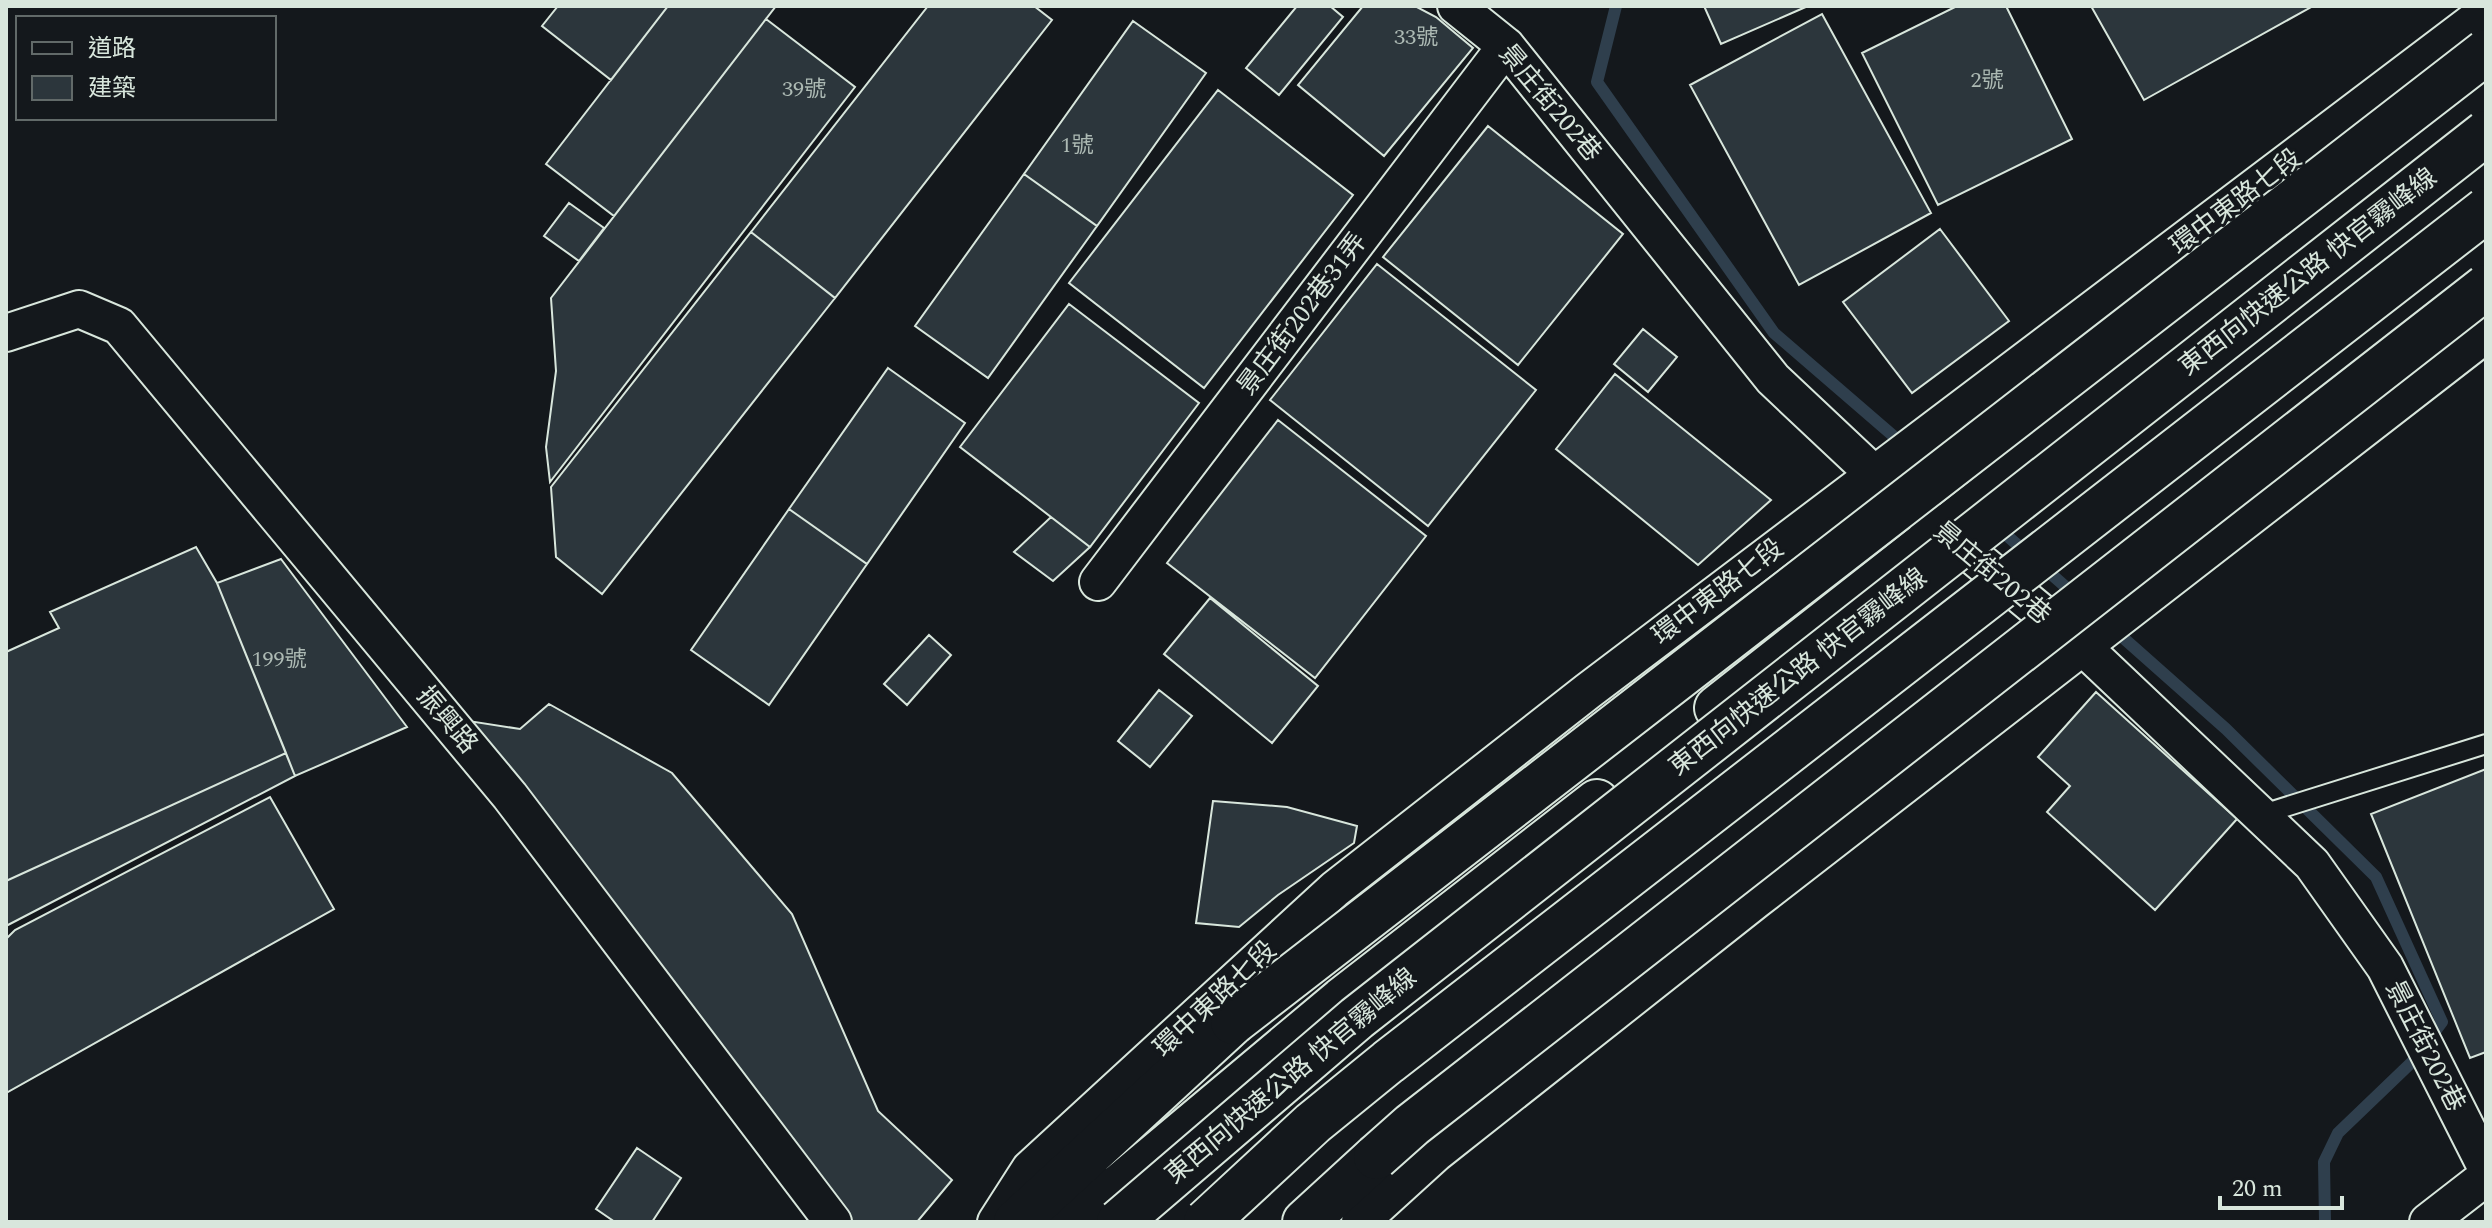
<svg xmlns="http://www.w3.org/2000/svg" width="2492" height="1228" font-family="Spectral,'Noto Sans TC',serif">
	<style>
		.lines { fill: none; stroke-linecap: round; stroke-linejoin: round }
		.stream { stroke: #2f3f4d; stroke-width: 12 }
		.building { fill: #2c363c; stroke: #d8e6dc; stroke-width: 2 }
		.lane-casing { stroke: #d8e6dc; stroke-width: 22 }
		.street-casing { stroke: #d8e6dc; stroke-width: 40 }
		.secondary-casing { stroke: #d8e6dc; stroke-width: 48 }
		.highway-casing { stroke: #d8e6dc; stroke-width: 48 }
		.lane { stroke: #14181c; stroke-width: 18 }
		.street { stroke: #14181c; stroke-width: 36 }
		.secondary { stroke: #14181c; stroke-width: 44 }
		.highway { stroke: #14181c; stroke-width: 44 }
		.highway-bridge-casing { stroke: #d8e6dc; stroke-width: 48; stroke-linecap: butt }
		.highway-bridge { stroke: #14181c; stroke-width: 44 }
		.labels { text-anchor: middle; dominant-baseline: central; stroke-width: 6; stroke-linejoin: round; paint-order: stroke }
		.number-label { font-size: 22px; fill: #adbab4 }
		.street-label { font-size: 26px; fill: #d8e6dc; stroke: #14181c }
	</style>
	<rect width="100%" height="100%" fill="#14181c"/>
	<g class="lines">
		<path class="stream" d="M1616,6L1597,82L1774,333L1905,446
			M1997,527L2028,554
			M2042,566L2076,596
			M2111,627L2226,729L2376,877L2442,1022L2412,1062L2338,1133L2324,1162L2325,1222"/>
	</g>
	<path class="building" d="M558,6H668L611,80L542,26Z
		M668,6H776L614,216L546,164Z
		M928,6H1034L1052,20L835,298L751,232Z
		M1297,6H1330L1343,17L1279,95L1246,68Z
		M1363,6H1415L1436,17L1473,48L1384,156L1298,85Z
		M1704,6H1808L1721,44Z
		M1957,6H2006L2072,139L1938,205L1862,53Z
		M2091,6H2313L2144,100Z
		M1822,14L1931,213L1799,285L1690,85Z
		M766,19L855,87L550,482L546,447L556,371L551,298Z
		M1133,21L1206,73L1097,226L1024,174Z
		M1218,90L1353,195L1204,388L1069,283Z
		M1488,126L1623,234L1518,365L1383,257Z
		M1024,174L1097,226L988,378L915,326Z
		M569,203L604,228L579,261L544,236Z
		M1940,229L2009,321L1912,393L1843,302Z
		M751,232L835,298L602,594L556,557L551,487Z
		M1377,264L1536,390L1428,526L1270,400Z
		M1069,304L1199,403L1090,547L960,447Z
		M1643,329L1677,357L1648,392L1614,364Z
		M888,368L965,423L867,564L789,509Z
		M1615,374L1771,500L1698,565L1556,449Z
		M1278,420L1426,536L1315,678L1167,563Z
		M789,509L867,564L769,705L691,650Z
		M1051,517L1090,547L1053,581L1014,552Z
		M196,547L217,583L286,753L6,881V652L59,628L50,612Z
		M281,559L407,727L295,776L217,583Z
		M1210,598L1318,686L1272,743L1164,654Z
		M929,635L951,655L907,705L884,684Z
		M1159,690L1192,716L1150,767L1118,741Z
		M2096,692L2237,819L2155,910L2047,812L2070,786L2038,757Z
		M549,704L672,773L792,914L878,1111L952,1180L917,1222H850L469,721L520,729Z
		M286,753L295,776L6,926V881Z
		M2486,769V1052L2470,1058L2371,814Z
		M270,797L334,909L6,1093V939L15,930Z
		M1213,801L1287,807L1357,826L1354,843L1278,895L1239,927L1196,923Z
		M637,1148L681,1178L652,1222H615L596,1209Z"/>
	<g class="lines">
		<g class="lane-casing">
			<path id="lane" d="M2263,814L2486,744"/>
		</g>
		<g class="street-casing">
			<path id="street" d="M1456,6L1506,46L1773,379L1874,474L2083,647L2312,864L2385,967L2486,1167
				M6,333L79,309L119,326L510,796L833,1222
				M1098,582L1506,46
				M996,1222L1030,1169L1335,889L1588,691L2486,12
				M1360,1222L1436,1153L1756,900L2486,334
				M2428,1222L2486,1177"/>
		</g>
		<g class="secondary-casing">
			<path id="secondary" d="M1717,708L2486,104
				M1054,1222L1120,1186L1342,1000L1597,802"/>
		</g>
		<g class="highway-casing">
			<path id="highway" d="M1016,1222L1233,1022
				M1305,1222L1376,1157"/>
		</g>
		<use href="#lane" class="lane"/>
		<use href="#street" class="street"/>
		<use href="#secondary" class="secondary"/>
		<use href="#highway" class="highway"/>
		<g class="highway-bridge-casing">
			<path id="highway-bridge" d="M1233,1022L2486,52
				M1376,1157L1412,1125L2486,287
				M1119,1222L1357,1018L2486,133
				M1206,1222L1313,1123L1388,1062L2486,210"/>
		</g>
		<use href="#highway-bridge" class="highway-bridge"/>
	</g>
	<g class="labels">
		<g class="number-label">
			<text x="1416" y="37">33號</text>
			<text x="1987" y="80">2號</text>
			<text x="804" y="89">39號</text>
			<text x="1077" y="145">1號</text>
			<text x="279" y="659">199號</text>
		</g>
		<g class="street-label">
			<text transform="translate(1550 103) rotate(50)">景庄街202巷</text>
			<text transform="translate(2236 202) rotate(-37)">環中東路七段</text>
			<text transform="translate(2308 272) rotate(-38)">東西向快速公路 快官霧峰線</text>
			<text transform="translate(1302 314) rotate(-53)">景庄街202巷31弄</text>
			<text transform="translate(1992 573) rotate(40)">景庄街202巷</text>
			<text transform="translate(1718 592) rotate(-37)">環中東路七段</text>
			<text transform="translate(1798 672) rotate(-38)">東西向快速公路 快官霧峰線</text>
			<text transform="translate(447 720) rotate(50)">振興路</text>
			<text transform="translate(1215 999) rotate(-43)">環中東路七段</text>
			<text transform="translate(2425 1046) rotate(63)">景庄街202巷</text>
			<text transform="translate(1291 1076) rotate(-40)">東西向快速公路 快官霧峰線</text>
		</g>
	</g>
	<rect width="2492" height="1228" fill="none" stroke="#d8e6dc" stroke-width="16"/>
	<rect x="16" y="16" width="260" height="104" fill="#14181c" stroke="#626a69" stroke-width="2"/>
	<rect x="32" y="42" width="40" height="12" fill="#14181c" stroke="#626a69" stroke-width="2"/>
	<text x="88" y="56" font-size="24" fill="#d8e6dc">道路</text>
	<rect x="32" y="76" width="40" height="24" fill="#2c363c" stroke="#626a69" stroke-width="2"/>
	<text x="88" y="96" font-size="24" fill="#d8e6dc">建築</text>
	<path d="M2220 1196v12h122v-12" fill="none" stroke="#d8e6dc" stroke-width="4"/>
	<text x="2232" y="1196" font-size="24" fill="#d8e6dc" stroke="#14181c" stroke-width="6" paint-order="stroke">20 m</text>
</svg>
